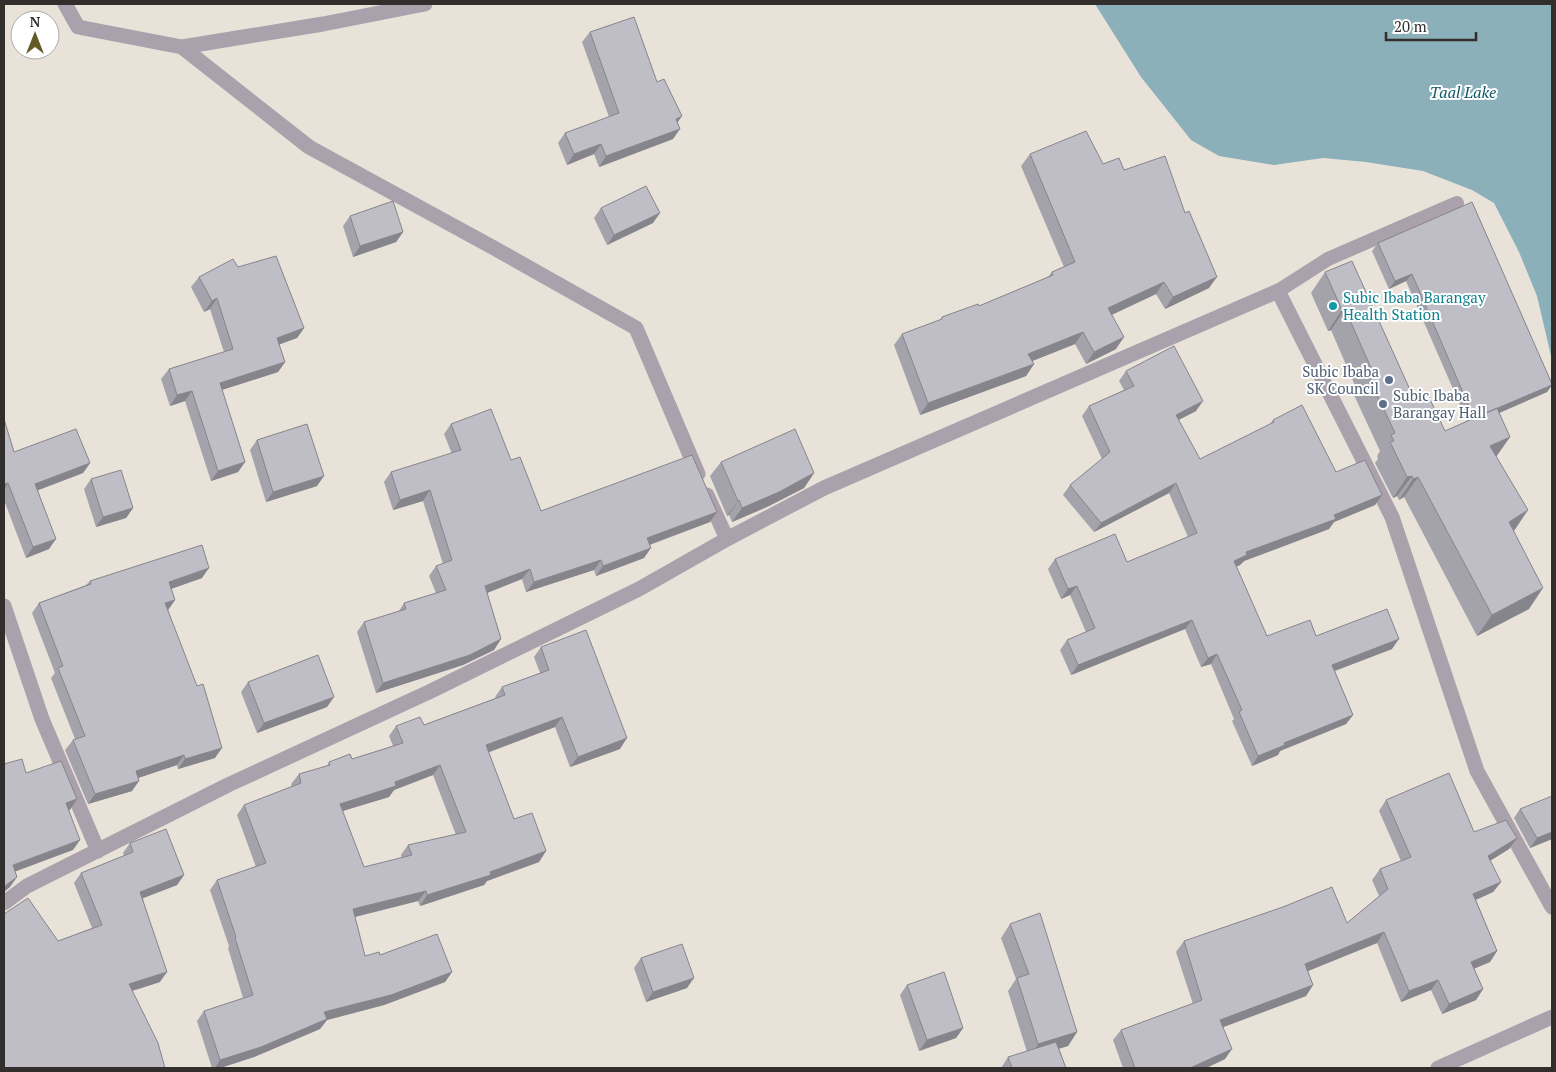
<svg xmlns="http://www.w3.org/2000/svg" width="1556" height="1072" font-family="'PT Serif',serif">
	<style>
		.water { fill: #8bb0ba }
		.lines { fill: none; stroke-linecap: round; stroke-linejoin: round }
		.lane { stroke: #aaa1ac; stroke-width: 14 }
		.street { stroke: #aaa1ac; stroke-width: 15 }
		.wall { fill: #a4a3ab; fill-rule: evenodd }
		.shaded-wall { fill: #86858b }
		.building { fill: #bfbec7; stroke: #86858b; fill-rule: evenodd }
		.culture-dot { fill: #0f9aa8; stroke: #fff; stroke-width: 2 }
		.service-dot { fill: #5c6f8a; stroke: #fff; stroke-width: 2 }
		.labels { text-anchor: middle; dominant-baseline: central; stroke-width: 4; stroke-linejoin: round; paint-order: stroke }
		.culture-label { font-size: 15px; fill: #0d838f; stroke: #fff; text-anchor: start }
		.service-label { font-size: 15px; fill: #4e5e75; stroke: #fff; text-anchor: end }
		.water-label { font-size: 16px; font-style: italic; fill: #0f596a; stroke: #fff }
	</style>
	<rect width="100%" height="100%" fill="#e8e2d9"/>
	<path class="water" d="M1095,4H1552V360L1537,296L1519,252L1494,203L1472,190L1423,171L1366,162L1323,158L1274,165L1219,156L1191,140L1141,77Z"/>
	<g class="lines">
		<path class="lane" d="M1278,291L1328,259L1457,203"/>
		<path class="street" d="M65,4L78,27L182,47L309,147L494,248L636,328L698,474
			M182,47L323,24L425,4
			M707,495L727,539
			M4,606L42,719L98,851
			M4,903L27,886L228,785L429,692L639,589L727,539L824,488L1278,291L1392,517L1477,771L1552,907
			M1438,1068L1552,1017"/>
	</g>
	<path class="wall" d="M590,32L657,82L677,123L673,139L599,167L594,154L567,165L558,143L565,133L609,117L582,42Z
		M1030,154L1103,164L1124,170L1209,288L1165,309L1156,294L1112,315L1116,349L1086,364L1075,344L1032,361L1034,364L1026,376L920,415L894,345L902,334L940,320L942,317L979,306L1048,277L1052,272L1064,267L1021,166Z
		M601,208L653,223L607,245L594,218Z
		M350,216L403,232L396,242L353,257L343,226Z
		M1378,243L1552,384V385L1547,392L1499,413L1510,437L1496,457L1513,531L1529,609L1477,636L1404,497L1399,500L1397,496L1393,498L1375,463L1378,459L1377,456L1380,451L1353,393L1356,388L1331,330L1328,331L1311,293L1325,272L1415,401L1445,431L1467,421L1406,281L1389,289L1372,251Z
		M238,267L304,328L297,338L279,344L285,362L278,372L222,390L245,462L238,472L211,481L185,401L170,406L161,379L169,369L224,352L210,309L204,312L191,287L199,277Z
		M1126,371L1196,411L1178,420L1200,459L1270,424L1273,420L1336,472L1382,495L1375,505L1334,522L1329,529L1244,561L1240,565L1236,567L1267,636H1316L1392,649L1335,671L1353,715L1346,724L1280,751L1278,755L1252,766L1232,721L1234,719L1211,664L1201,667L1185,629L1071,675L1060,650L1067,640L1086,632L1070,595L1061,599L1048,569L1055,559L1127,562L1188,537L1169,493L1094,532L1063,495L1070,485L1102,459L1082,416L1089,406L1124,390L1119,381Z
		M4,419L14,452L90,463L83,473L38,490L49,549L26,558L4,500Z
		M451,424L511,460L541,511L710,522L650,545L644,558L596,576L594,570L526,592L522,579L487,593L501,639L494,650L463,665L376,693L357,632L364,622L399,611L404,603L436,593L429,576L436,566L443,564L423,501L393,510L384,482L391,472L452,454L444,434Z
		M257,440L317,486L266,502L250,450Z
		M721,462L814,473L804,488L769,506L732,522L729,515L727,516L710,476Z
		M91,479L133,508L126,518L96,527L84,489Z
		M202,578L171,589L175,600L168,610L215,758L178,769L177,765L138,778L132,791L88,804L65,750L73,740L75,739L51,678L55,673L32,613L39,603L86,585L90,581Z
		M541,647L620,749L570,767L555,727L488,752L514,819L546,851L539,862L487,881L484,885L420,906L418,901L355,917L365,956L380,955L452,972L445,982L384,1005L327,1020L320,1029L254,1057L220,1068H212L197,1021L204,1011L243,998L228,948L229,946L210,890L217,880L256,867L237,815L244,805L292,787L291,784L299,774L327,766L329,762L352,759L393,746L389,736L396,726L424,725L496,698L495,697L502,687L540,673L534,657ZM433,775L456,835L408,845L401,855L402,858L364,867L342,811L389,797L394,790Z
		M248,682L327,707L257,733L241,692Z
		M1386,800L1474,832L1517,838L1509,849L1490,861L1501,882L1493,892L1476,900L1497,951L1490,962L1474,968L1483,989L1476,1000L1442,1014L1431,990L1401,1002L1377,943L1308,971L1313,985L1306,996L1223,1027L1225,1059L1206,1068H1123L1113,1040L1121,1030L1193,1004L1176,952L1184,941L1347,923L1379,896L1372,880L1380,869L1401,861L1379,811Z
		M1520,809L1552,839L1530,848L1514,818Z
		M130,843L184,875L177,885L143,898L160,982L132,991L58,941L92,928L74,883L81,873L124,856L123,853Z
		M1010,924L1077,1032L1068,1046L1059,1048L1066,1068H1001L1008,1057L1027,1052L1008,991L1016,979L1001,938Z
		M641,958L687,988L646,1002L634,968Z
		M907,985L963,1028L956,1038L919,1051L900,995Z"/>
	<path class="shaded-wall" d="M682,116L675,126L676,119Z
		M680,129L673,139L599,167L606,156Z
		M601,144L594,154L567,165L574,154Z
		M660,213L653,223L607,245L614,235Z
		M403,232L396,242L353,257L360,246Z
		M1412,274L1406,281L1389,289L1395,281Z
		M1217,277L1209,288L1165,309L1173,297Z
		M1164,282L1156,294L1100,320L1108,308Z
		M217,298L210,309L204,312L212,301Z
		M1345,309L1331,330L1328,331L1342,310Z
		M304,328L297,338L270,348L277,338Z
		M1083,332L1075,344L1020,366L1028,354Z
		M1124,337L1116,349L1086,364L1094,352Z
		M285,362L278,372L212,393L220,383Z
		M1034,364L1026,376L920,415L928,403Z
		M1552,385L1547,392L1469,426L1474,418Z
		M192,391L185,401L170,406L177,395Z
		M1203,401L1196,411L1169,425L1176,415Z
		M1510,437L1495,458L1490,446Z
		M245,462L238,472L211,481L218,471Z
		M90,463L83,473L28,494L35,484Z
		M814,473L804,488L769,506L732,522L742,508Z
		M324,476L317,486L266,502L273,492Z
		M1412,476L1397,496L1393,498L1407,477Z
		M1418,477L1404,497L1399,500L1413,479Z
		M8,483L4,490V484Z
		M1176,483L1169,493L1094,532L1101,523Z
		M430,490L423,501L393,510L400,500Z
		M1382,495L1375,505L1334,522L1329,529L1244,561L1240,565L1227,571L1234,561L1246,552Z
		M739,500L729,515L727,516L738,501Z
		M133,508L126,518L96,527L103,517Z
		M1528,510L1514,531L1509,522Z
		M717,512L710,522L640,548L647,538Z
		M56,539L49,549L26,558L33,547Z
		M651,548L644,558L596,576L603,566Z
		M601,560L594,570L526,592L534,582Z
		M209,568L202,578L162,592L169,582Z
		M530,569L522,579L477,597L485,586Z
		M1077,586L1070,595L1061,599L1068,589Z
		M1543,588L1529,609L1477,636L1492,615Z
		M175,600L168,610L165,603Z
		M1192,620L1185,629L1071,675L1078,665Z
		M501,639L494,650L463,665L376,693L383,683Z
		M1399,639L1392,649L1326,674L1332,665Z
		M1217,654L1211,664L1201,667L1208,658Z
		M334,697L327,707L257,733L264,723Z
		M1353,715L1346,724L1280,751L1278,755L1252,766L1258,756L1284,743Z
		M562,717L555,727L479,756L486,745Z
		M627,738L620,749L570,767L578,757Z
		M222,748L215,758L178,769L185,759Z
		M184,755L177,765L129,781L136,771Z
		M440,765L433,775L394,790L389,797L333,814L340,804L395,782Z
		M139,781L132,791L88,804L95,794Z
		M77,799L70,810L59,813L66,803Z
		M1552,832V839L1530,848L1537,838Z
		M1517,838L1509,849L1480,867L1488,856Z
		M80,840L73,850L6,875L13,865Z
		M546,851L539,862L487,881L484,885L420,906L427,895Z
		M184,875L177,885L133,902L140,892Z
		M17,877L10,887L4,892V888L6,885Z
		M1501,882L1493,892L1466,904L1473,894Z
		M426,891L418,901L346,919L353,909Z
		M1384,932L1377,943L1298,975L1305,964Z
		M1497,951L1490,962L1464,973L1471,962Z
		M167,972L160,982L122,994L129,984Z
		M452,972L445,982L384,1005L327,1020L320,1029L254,1057L220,1068H215L220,1060L324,1012Z
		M694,978L687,988L646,1002L653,992Z
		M1438,980L1431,990L1401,1002L1409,991Z
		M1313,985L1306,996L1213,1031L1220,1020Z
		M1483,989L1476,1000L1442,1014L1449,1004Z
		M963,1028L956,1038L919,1051L927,1040Z
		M1077,1032L1068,1046L1029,1058L1038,1044Z
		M1232,1049L1225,1059L1206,1068H1190Z"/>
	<path class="building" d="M634,17L657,82L664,79L682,116L676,119L680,129L606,156L601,144L574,154L565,133L619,113L590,32Z
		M1086,131L1103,164L1119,158L1124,170L1165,156L1185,213L1189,211L1217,277L1173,297L1164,282L1108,308L1124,337L1094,352L1083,332L1028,354L1034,364L928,403L902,334L942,319V317L978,304L979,306L1053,275L1052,272L1075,262L1030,154Z
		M646,186L660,213L614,235L601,208Z
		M393,201L403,232L360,246L350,216Z
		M1472,202L1552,384V385L1474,418L1412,274L1395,281L1378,243Z
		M276,256L304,328L277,338L285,362L220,383L245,462L218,471L192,391L177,395L169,369L233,349L217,298L212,301L199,277L233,259L238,267Z
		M1352,261L1415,401L1428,395L1445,431L1497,408L1510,437L1490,446L1528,510L1509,522L1543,588L1492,615L1418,477L1413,479L1412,476L1407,477L1390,442L1394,441L1391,435L1395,433L1367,373L1372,370L1345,309L1342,310L1325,272Z
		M1174,346L1203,401L1176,415L1200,459L1274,422L1273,420L1302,405L1336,472L1365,460L1382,495L1334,515L1336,519L1246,552L1247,555L1234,561L1267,636L1310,620L1316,636L1387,609L1399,639L1332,665L1353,715L1284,743L1285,745L1258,756L1239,712L1242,710L1217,654L1208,658L1192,620L1078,665L1067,640L1095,628L1077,586L1068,589L1055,559L1115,534L1127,562L1197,533L1176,483L1101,523L1070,485L1110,452L1089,406L1134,386L1126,371Z
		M491,409L511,460L520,457L541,511L692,455L717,512L647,538L651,548L603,566L601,560L534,582L530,569L485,586L501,639L470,655L383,683L364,622L406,609L404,603L446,590L436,566L452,560L430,490L400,500L391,472L461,450L451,424Z
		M4,419L14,452L76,429L90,463L35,484L56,539L33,547L8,483L4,484Z
		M307,424L324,476L273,492L257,440Z
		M795,429L814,473L779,492L742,508L739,500L738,501L721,462Z
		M121,470L133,508L103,517L91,479Z
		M202,545L209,568L169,582L175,600L165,603L197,686L203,684L222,748L185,759L184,755L136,771L139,781L95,794L73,740L85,736L58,668L63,666L39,603L91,584L90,581Z
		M586,630L627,738L578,757L562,717L486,745L514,819L532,813L546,851L490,872L491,875L427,895L426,891L353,909L365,956L379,952L380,955L437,934L452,972L391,995L324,1012L327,1019L261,1047L220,1060L204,1011L253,995L235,938L236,937L217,880L266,863L244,805L301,783L299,774L330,765L329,762L350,754L352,759L403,743L396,726L420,717L424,725L505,695L502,687L549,670L541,647ZM440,765L466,832L408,845L412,855L364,867L340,804L396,786L395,782Z
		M318,655L334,697L264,723L248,682Z
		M22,759L26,773L61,761L77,799L66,803L80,840L13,865L17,877L6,885L4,888V764Z
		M1449,773L1474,832L1506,820L1517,838L1488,856L1501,882L1473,894L1497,951L1471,962L1483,989L1449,1004L1438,980L1409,991L1384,932L1305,964L1313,985L1220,1020L1232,1049L1190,1068H1135L1121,1030L1202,1000L1184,941L1283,907L1332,887L1347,923L1388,889L1380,869L1411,857L1386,800Z
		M1552,796V832L1537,838L1520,809Z
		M166,829L184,875L140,892L167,972L129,984L158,1043L165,1068H4V914L28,898L58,941L102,925L81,873L133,852L130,843Z
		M1040,913L1077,1032L1038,1044L1017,978L1029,974L1010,924Z
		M682,944L694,978L653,992L641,958Z
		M944,972L963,1028L927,1040L907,985Z
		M1056,1042L1066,1068H1012L1008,1057Z"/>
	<circle class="culture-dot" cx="1333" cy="306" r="5"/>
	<g class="service-dot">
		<circle cx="1389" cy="380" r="5"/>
		<circle cx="1383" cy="404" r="5"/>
	</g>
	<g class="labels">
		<g class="culture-label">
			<text x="1343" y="297">Subic Ibaba Barangay<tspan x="1343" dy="17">Health Station</tspan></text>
		</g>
		<g class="service-label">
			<text x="1379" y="371">Subic Ibaba<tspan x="1379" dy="17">SK Council</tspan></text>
			<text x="1393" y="395" text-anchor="start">Subic Ibaba<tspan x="1393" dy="17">Barangay Hall</tspan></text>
		</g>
		<g class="water-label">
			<text x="1463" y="92">Taal Lake</text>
		</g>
	</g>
	<rect width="1556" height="1072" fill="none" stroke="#312e2b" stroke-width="10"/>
	<g transform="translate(35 35)"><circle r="24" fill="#ffffff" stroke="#adabaa"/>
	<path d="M0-4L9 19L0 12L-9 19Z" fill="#625a27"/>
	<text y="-8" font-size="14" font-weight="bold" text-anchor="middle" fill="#312e2b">N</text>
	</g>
	<path d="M1386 32v8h90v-8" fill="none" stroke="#312e2b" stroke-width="2.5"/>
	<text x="1394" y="32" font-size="15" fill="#312e2b" stroke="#ffffff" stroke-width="4" paint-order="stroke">20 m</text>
</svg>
